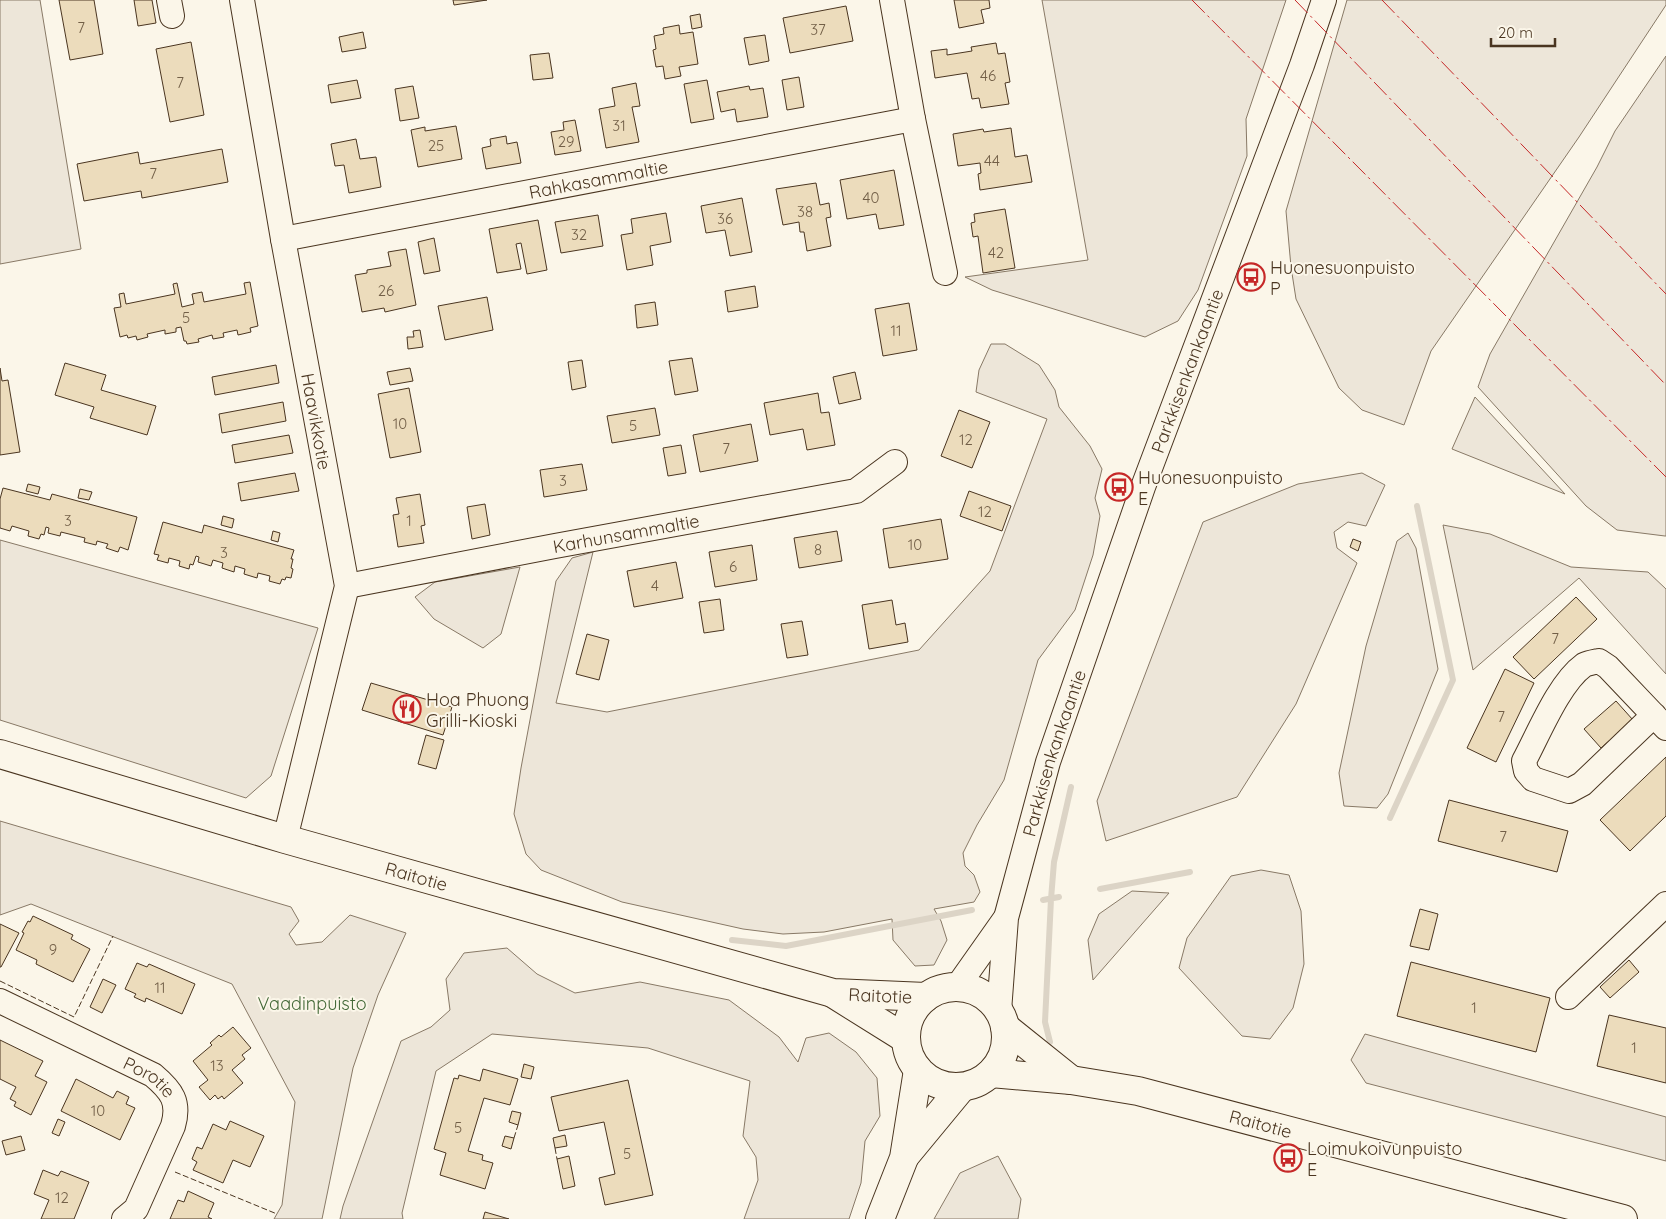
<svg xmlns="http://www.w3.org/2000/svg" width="1666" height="1219" font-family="Quicksand,sans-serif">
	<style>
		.green { fill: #ede6d9; stroke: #887966 }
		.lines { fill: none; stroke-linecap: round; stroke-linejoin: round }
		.stream { stroke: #dcd4c6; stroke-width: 6 }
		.building { fill: #ecdcbc; stroke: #4a3520 }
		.minor-casing { stroke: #4a3520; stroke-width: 26 }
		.major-casing { stroke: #4a3520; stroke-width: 30 }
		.minor { stroke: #fbf6e9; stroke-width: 24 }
		.major { stroke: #fbf6e9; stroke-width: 28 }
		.fence { stroke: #4a3520; stroke-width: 1; stroke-dasharray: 6 2.5; stroke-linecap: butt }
		.power { stroke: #c62828; stroke-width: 1; stroke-dasharray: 18 4 2.5 4; stroke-linecap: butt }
		.labels { text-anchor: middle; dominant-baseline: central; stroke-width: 4; stroke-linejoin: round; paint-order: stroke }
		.number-label { font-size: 15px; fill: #725f47 }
		.street-label { font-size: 18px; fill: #4a3520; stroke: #fbf6e9 }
		.poi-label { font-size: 18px; fill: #4a3520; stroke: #fbf6e9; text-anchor: start }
		.park-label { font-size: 18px; fill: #436837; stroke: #fbf6e9 }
	</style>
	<rect width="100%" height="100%" fill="#fbf6e9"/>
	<path class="green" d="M0,0H40L81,249L0,264Z
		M1042,0H1286L1246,119L1247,156L1198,290L1178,321L1145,337L992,290L965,277L1088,260Z
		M1347,0H1666V5L1579,137L1431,351L1404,425L1362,410L1339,388L1296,299L1291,267L1286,211Z
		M1666,56V536H1665L1617,530L1586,506L1478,387L1490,354L1597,167L1615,131Z
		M991,344H1005L1039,365L1055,390L1059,407L1090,446L1102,469L1095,498L1100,516L1093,555L1075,610L1038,660L1004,780L977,825L963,853L965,866L974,875L980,892L974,902L934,909L941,921L947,940L934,965L915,966L893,940L892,919L824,932L783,934L743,929L622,902L541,870L526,854L514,814L521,768L556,581L572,558L593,552L556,703L607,712L919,650L990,571L1047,419L976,392L979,370Z
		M1475,397L1565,494L1452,449Z
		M1362,473L1385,485L1366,526L1348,522L1334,532L1337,548L1357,563L1296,704L1237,797L1106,841L1097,801L1203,522L1298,484Z
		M1443,525L1490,534L1571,567L1648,572L1666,589V674L1579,578L1473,670Z
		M1408,533L1416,548L1438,669L1388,794L1377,808L1344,806L1339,773L1366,646L1397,541Z
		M0,540L318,628L271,776L246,798L0,720Z
		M520,567L501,634L483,648L434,619L415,597L435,582Z
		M0,821L291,907L299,921L289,934L296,945L322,942L350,915L406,933L378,995L353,1068L322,1219H274L282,1205L295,1102L232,984L31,904L0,915Z
		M1261,870L1289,875L1301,911L1304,964L1293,1008L1270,1039L1242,1036L1179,968L1187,938L1231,876Z
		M1132,891L1169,893L1093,980L1088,940L1099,914Z
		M507,948L537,974L575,993L640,982L729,1000L779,1037L798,1062L806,1038L829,1033L856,1052L877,1078L880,1116L865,1141L861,1183L849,1219H744L758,1180L756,1157L743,1136L750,1081L648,1048L492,1034L436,1071L402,1213L403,1219H340L343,1206L401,1041L431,1027L450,1010L446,979L464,953Z
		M1365,1034L1666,1117V1161L1366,1083L1351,1060Z
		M998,1156L1021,1199L1018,1219H934L960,1173Z"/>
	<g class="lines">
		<path class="stream" d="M1390,818L1453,680L1417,506
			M1100,889L1190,872
			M1043,900L1059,897
			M732,940L786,946L972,910
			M1050,1042L1045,1022L1051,899L1054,862L1071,787"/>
	</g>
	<path class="building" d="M59,0H94L103,54L70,60Z
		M134,0H152L156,23L138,26Z
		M453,0H487L454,5Z
		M954,0H989L990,8L981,10L984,23L959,28Z
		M846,6L853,41L790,53L783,18Z
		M700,14L702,27L692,29L690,16Z
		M679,25L680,34L693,32L698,64L679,67L681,76L665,79L663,66L656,67L653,50L656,49L654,36L664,34L663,28Z
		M363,32L366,48L342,52L339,37Z
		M765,35L769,61L749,65L744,38Z
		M191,42L204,115L170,122L156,49Z
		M996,43L998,54L1005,53L1010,82L1005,83L1009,104L981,108L979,98L972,99L967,73L935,78L931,51L947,49V55L972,51L971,47Z
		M549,53L553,78L533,80L530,55Z
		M799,77L804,107L787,110L782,80Z
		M357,80L361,98L331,103L328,85Z
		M707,80L714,119L691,123L684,84Z
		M636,83L640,106L632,107L639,142L606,148L599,109L615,106L612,88Z
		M413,86L419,118L400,121L395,89Z
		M749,86L750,90L763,88L768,117L737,122L735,109L721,112L717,92Z
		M575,120L581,151L555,155L551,132L564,130L563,122Z
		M456,126L462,159L418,167L411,130L425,127V131Z
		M1011,128L1015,157L1027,155L1032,182L980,190L978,174L981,173L980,163L958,166L953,134L983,129L984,132Z
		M506,136L507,144L517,142L521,163L486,169L482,148L491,146L490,139Z
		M356,139L360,159L376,157L381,187L349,193L344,165L335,166L331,144Z
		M222,149L228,182L142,198L141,191L84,201L77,164L138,152L140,164Z
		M894,170L904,225L879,229L876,214L847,219L840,180Z
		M816,183L820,205L829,203L831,217L826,218L831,246L807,251L804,232H800L799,222L783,225L776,189Z
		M742,198L752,252L730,256L725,230L706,233L701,206Z
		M1005,209L1015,268L983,273L978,236L973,237L971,223L975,222L974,214Z
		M666,213L671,242L650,246L653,265L627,270L621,235L633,233L631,219Z
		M598,215L603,246L561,253L555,222Z
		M538,220L547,270L527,274L521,243L516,244L521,269L497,273L489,229Z
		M434,238L440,271L424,274L418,242Z
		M406,249L416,305L385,312L384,308L362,312L355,275L367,273V270L391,266L388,252Z
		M250,282L258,326L250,328L251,332L238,335L237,330L223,333L224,337L213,339L212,335L198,339L199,342L187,344L186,341H184L181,327L176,328V332L165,334V330L147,334L148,337L137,340L136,336L128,338L127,335L120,337L114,308L121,307L119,294L124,293L126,304L175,294L173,284L177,283L182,307L194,304L192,294L202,292L204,302L246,294L244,283Z
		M755,286L758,307L728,312L725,291Z
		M487,297L493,330L445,340L438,306Z
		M655,302L658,325L637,328L635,305Z
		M909,303L917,350L883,356L875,309Z
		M420,330L423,347L408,349L407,337H414L413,331Z
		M692,358L698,391L675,395L669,361Z
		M582,360L586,387L572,390L568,362Z
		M65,363L106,375L101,390L156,406L147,435L90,418L94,407L55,395Z
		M276,365L279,383L215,395L212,377Z
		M0,368L2,381L8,380L20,452L0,455Z
		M410,368L413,381L390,385L387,372Z
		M855,372L861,399L839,404L833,377Z
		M409,388L421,452L390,458L378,394Z
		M818,393L821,413L829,412L835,445L807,450L803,429L770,435L764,403Z
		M283,402L286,421L222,433L219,414Z
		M655,408L660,435L612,443L607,416Z
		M959,410L990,422L972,468L941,456Z
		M751,424L758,461L700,472L693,435Z
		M289,435L293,453L235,463L232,445Z
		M681,445L686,473L668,476L663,448Z
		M582,464L587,490L544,497L540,470Z
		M295,473L299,491L241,501L238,483Z
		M28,484L40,487L38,494L26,491Z
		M3,488L50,500L52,494L137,517L128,550L120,547L118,552L106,548L108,544L97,541L96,545L84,542L85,538L61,532L60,536L48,533L49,528L46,527L44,535L41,534L39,539L28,536L29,531L12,526L10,531L0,528V499Z
		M80,489L92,492L89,500L78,498Z
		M969,491L1011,506L1002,531L960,516Z
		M420,494L425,525L421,526L424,543L398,547L393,515L399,514L396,498Z
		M485,504L490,535L472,539L467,507Z
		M223,516L234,519L232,528L221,525Z
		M941,519L948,559L889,568L883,529Z
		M163,522L202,533L204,525L294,550L291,559H293L291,568L293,569L291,578L286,577L285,580L282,579L280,584L269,581L270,576L258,573L257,578L244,574L245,569L235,566L234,572L222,568L223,563L213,560L211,566L198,562L199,557L196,556L193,565L190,564L189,569L179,566L180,561L169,558L168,563L157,560L159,555L154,554Z
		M273,531L280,533L278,542L271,540Z
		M837,531L842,561L799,568L794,538Z
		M1353,539L1361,542L1358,551L1350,547Z
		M752,545L757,580L715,587L709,552Z
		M676,562L683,598L634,607L627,571Z
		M1576,597L1597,619L1534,679L1513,657Z
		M720,599L724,630L704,633L699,602Z
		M892,600L896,625L905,623L908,642L869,649L862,605Z
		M802,621L808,655L787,658L781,624Z
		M587,634L609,640L599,680L576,674Z
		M1505,669L1534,683L1496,762L1467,748Z
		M371,683L452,707L443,735L362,710Z
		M1616,701L1633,720L1601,748L1584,729Z
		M426,735L444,740L436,769L418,764Z
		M1666,757V816L1630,851L1600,820Z
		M1449,800L1568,831L1557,872L1438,841Z
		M1420,909L1438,914L1429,950L1410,946Z
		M33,916L73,935L71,939L90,949L73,982L36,964L37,960L16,950L24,933L22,932L28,921L30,922Z
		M0,924L19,933L1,967H0Z
		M1629,960L1639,972L1610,998L1600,987Z
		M1411,962L1550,998L1536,1052L1397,1016Z
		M137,963L147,967L149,964L195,984L182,1014L146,998L145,1002L134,997L136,994L125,989Z
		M103,979L116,985L102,1013L90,1007Z
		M1609,1015L1666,1028V1083L1597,1066Z
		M233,1027L251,1048L242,1055L245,1059L232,1070L243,1083L224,1099L222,1096L218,1099L215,1095L210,1100L199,1087L208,1080L193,1061L212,1045L210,1043L219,1035L221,1037Z
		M0,1040L43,1061L35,1076L47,1082L31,1115L14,1106L16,1102L10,1099L16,1087L0,1079Z
		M524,1064L534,1067L531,1079L521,1077Z
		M483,1069L518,1079L510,1105L484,1098L468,1151L483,1155L482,1160L493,1163L485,1189L440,1175L446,1153L434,1149L454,1078L458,1079L459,1075L480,1081Z
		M76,1079L113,1098L117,1091L129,1097L126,1104L135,1108L120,1140L61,1111Z
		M628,1080L653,1195L605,1205L599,1178L615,1174L604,1122L559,1131L551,1097Z
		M512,1111L521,1113L518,1125L509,1122Z
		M58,1119L65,1122L59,1136L52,1133Z
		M230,1121L264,1136L250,1167L233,1160L223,1183L193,1170L197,1162L192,1159L197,1147L202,1149L213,1124L226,1130Z
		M565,1135L567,1146L555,1148L553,1138Z
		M21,1136L25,1150L6,1155L2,1141Z
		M505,1136L514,1138L511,1149L502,1146Z
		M569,1156L575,1186L563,1189L557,1159Z
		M43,1170L58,1176L61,1171L89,1182L74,1219H41L49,1200L34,1194Z
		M188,1191L214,1203L208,1217L212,1219H170L178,1200L184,1202Z
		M485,1212L509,1219H483Z"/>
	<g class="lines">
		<g class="minor-casing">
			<g id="minor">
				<path d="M169,0L172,16"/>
				<path id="s1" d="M242,0L283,239L347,586L285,839"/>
				<path d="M892,0L913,119"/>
				<path id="s2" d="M283,239L913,119L945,273"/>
				<path id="s3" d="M347,586L555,546L856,491L895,462"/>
				<path d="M1654,715L1582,784L1569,791L1533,779L1526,771L1524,761C1539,733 1559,683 1584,665C1588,663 1594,662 1599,661L1608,667L1666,728"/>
				<path d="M957,987L1005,919"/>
				<path d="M1568,997L1666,904"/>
				<path id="s4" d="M0,1001L153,1075C172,1091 180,1102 173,1126L136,1209L124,1219"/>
				<path id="s5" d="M999,1011L1006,918L1048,762L1143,487L1302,65L1324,0"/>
			</g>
		</g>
		<g class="major-casing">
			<g id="major">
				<path id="s6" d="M0,754L285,839L833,993L926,997"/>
				<circle cx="956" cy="1037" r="50"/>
				<path d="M834,994L906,1039"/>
				<path d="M1005,1027L1071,1080"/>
				<path id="s7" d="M991,1073L1071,1080L1138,1091L1623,1219"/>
				<path d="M905,1156L962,1087"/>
				<path d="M880,1219L904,1158L918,1070"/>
			</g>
		</g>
		<use href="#minor" class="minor"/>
		<use href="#major" class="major"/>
		<path class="fence" d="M0,981L74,1017L113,936
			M514,1138L518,1125
			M555,1148L557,1159
			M175,1172L277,1214"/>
		<path class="power" d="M1192,0L1666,477
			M1295,0L1666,385
			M1382,0L1666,294"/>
	</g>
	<defs>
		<g id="bus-ring" transform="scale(1.4375)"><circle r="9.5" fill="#fbf6e9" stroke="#c62828" stroke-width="1.5"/><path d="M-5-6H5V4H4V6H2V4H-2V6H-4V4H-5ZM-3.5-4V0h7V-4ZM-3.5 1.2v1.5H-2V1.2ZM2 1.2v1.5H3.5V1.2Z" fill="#c62828"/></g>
		<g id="restaurant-ring" transform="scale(1.4375)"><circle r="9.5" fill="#fbf6e9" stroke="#c62828" stroke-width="1.5"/><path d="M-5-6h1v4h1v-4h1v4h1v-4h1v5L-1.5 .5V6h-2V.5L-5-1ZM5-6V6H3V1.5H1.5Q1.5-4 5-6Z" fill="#c62828"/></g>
	</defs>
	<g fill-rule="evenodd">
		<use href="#bus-ring" x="1251" y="277"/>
		<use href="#bus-ring" x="1119" y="487"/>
		<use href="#restaurant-ring" x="407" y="709"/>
		<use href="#bus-ring" x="1288" y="1158"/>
	</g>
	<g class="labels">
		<g class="number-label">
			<text x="81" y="27">7</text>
			<text x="818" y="29">37</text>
			<text x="988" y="75">46</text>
			<text x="180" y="82">7</text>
			<text x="619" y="125">31</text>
			<text x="566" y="141">29</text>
			<text x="436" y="145">25</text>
			<text x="992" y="160">44</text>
			<text x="153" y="173">7</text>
			<text x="871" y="197">40</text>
			<text x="805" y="211">38</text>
			<text x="725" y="218">36</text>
			<text x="579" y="234">32</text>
			<text x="996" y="252">42</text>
			<text x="386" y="290">26</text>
			<text x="186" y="317">5</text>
			<text x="896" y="330">11</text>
			<text x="400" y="423">10</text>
			<text x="633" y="425">5</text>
			<text x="966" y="439">12</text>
			<text x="726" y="448">7</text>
			<text x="563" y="480">3</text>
			<text x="985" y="511">12</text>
			<text x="68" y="520">3</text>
			<text x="409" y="520">1</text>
			<text x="915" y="544">10</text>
			<text x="818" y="549">8</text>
			<text x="224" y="552">3</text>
			<text x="733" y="566">6</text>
			<text x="655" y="585">4</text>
			<text x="1555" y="638">7</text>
			<text x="1501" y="716">7</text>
			<text x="1503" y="836">7</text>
			<text x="53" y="949">9</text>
			<text x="160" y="987">11</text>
			<text x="1474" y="1007">1</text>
			<text x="1634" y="1047">1</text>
			<text x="217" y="1065">13</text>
			<text x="98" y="1110">10</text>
			<text x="458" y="1127">5</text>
			<text x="627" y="1153">5</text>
			<text x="62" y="1197">12</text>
		</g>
		<g class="street-label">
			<text stroke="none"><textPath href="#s2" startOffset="321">Rahkasammaltie</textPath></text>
			<text stroke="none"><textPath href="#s5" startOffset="670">Parkkisenkankaantie</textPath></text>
			<text stroke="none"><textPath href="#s1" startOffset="428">Haavikkotie</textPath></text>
			<text stroke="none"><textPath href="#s3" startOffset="284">Karhunsammaltie</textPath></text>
			<text stroke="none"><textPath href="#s5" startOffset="265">Parkkisenkankaantie</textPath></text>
			<text stroke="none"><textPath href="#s6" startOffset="434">Raitotie</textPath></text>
			<text stroke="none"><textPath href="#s6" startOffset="914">Raitotie</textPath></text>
			<text stroke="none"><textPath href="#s4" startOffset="168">Porotie</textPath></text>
			<text stroke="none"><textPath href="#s7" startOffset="275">Raitotie</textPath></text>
		</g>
		<g class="poi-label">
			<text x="1270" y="267">Huonesuonpuisto<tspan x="1270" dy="21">P</tspan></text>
			<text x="1138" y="477">Huonesuonpuisto<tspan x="1138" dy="21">E</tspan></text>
			<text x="426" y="699">Hoa Phuong<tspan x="426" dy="21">Grilli-Kioski</tspan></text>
			<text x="1307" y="1148">Loimukoivunpuisto<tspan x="1307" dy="21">E</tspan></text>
		</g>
		<g class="park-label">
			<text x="312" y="1003">Vaadinpuisto</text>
		</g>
	</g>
	<path d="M1491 38v8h64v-8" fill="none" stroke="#4a3520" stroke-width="2.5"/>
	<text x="1498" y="38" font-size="15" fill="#4a3520" stroke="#fbf6e9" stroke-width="4" paint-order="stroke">20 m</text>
</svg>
